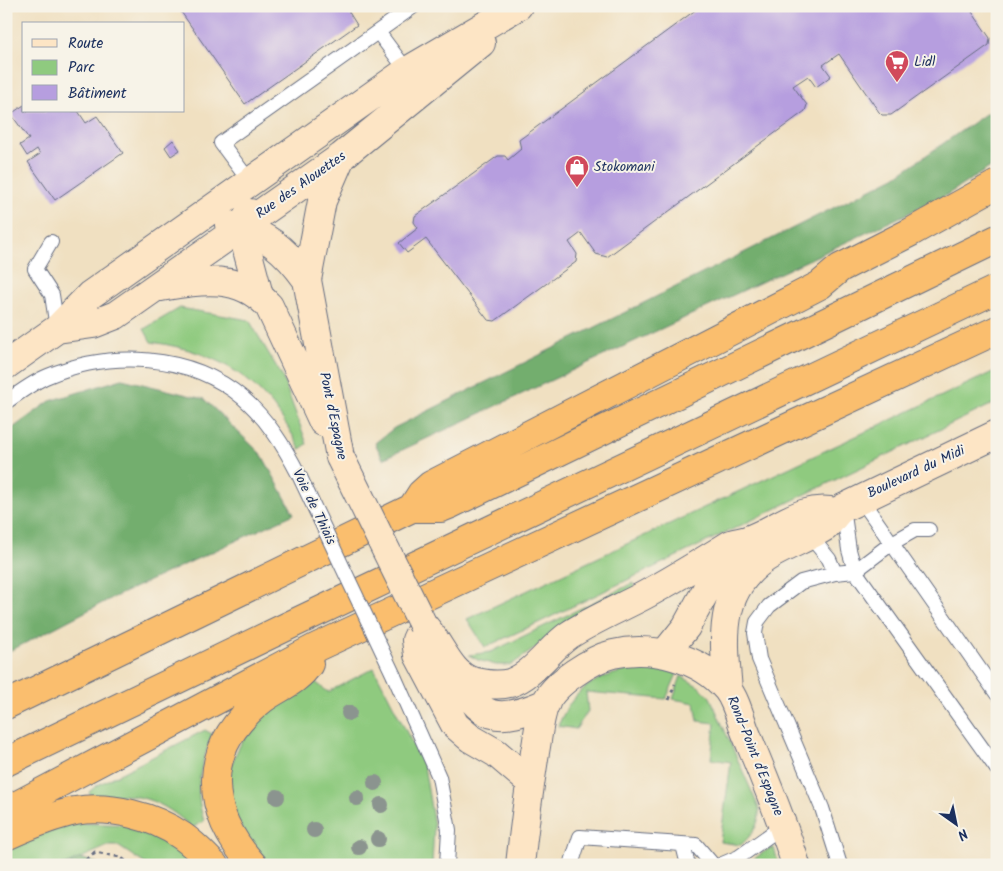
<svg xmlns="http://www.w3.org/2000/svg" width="1003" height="871" font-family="Kalam,sans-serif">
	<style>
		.green { fill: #8fca7f; stroke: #557c6e }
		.forest { fill: #73ae6e; stroke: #476e66 }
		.building { fill: #b69edf }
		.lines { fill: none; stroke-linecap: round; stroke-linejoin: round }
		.lane-casing { stroke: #666d81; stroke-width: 16 }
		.secondary-casing { stroke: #666d81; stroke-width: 30 }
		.highway-casing { stroke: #666d81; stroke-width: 30 }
		.path { stroke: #666d81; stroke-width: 3; stroke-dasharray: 4 4; stroke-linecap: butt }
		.lane { stroke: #fff; stroke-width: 14 }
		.secondary { stroke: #fde5c5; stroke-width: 28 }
		.highway { stroke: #fabe6e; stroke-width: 28 }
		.lane-bridge-casing { stroke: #666d81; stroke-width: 16; stroke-linecap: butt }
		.secondary-bridge-casing { stroke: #666d81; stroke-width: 30; stroke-linecap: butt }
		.lane-bridge { stroke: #fff; stroke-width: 14 }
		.secondary-bridge { stroke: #fde5c5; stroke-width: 28 }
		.tree { fill: #8b948f }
		.labels { text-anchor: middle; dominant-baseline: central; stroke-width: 4; stroke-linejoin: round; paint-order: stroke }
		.poi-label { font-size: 14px; fill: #1b2f5e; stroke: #f7f3e8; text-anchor: start }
		.street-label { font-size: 14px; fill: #1b2f5e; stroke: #f7f3e8 }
	</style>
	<rect width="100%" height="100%" fill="#f7f3e8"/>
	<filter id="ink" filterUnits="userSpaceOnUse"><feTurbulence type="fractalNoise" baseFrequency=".02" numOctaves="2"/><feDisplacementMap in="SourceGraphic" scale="10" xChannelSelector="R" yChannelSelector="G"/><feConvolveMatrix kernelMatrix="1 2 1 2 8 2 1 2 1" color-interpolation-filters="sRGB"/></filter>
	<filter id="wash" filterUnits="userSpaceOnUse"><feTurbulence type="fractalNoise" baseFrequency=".0096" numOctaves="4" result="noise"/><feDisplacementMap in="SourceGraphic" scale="20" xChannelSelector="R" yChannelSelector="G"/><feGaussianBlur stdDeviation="1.12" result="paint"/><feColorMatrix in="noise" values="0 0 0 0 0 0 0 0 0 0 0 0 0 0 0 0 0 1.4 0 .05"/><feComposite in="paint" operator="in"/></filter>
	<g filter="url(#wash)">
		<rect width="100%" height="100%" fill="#f0e0c1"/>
		<path class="green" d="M180,308L249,320L282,376L307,444L300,449C267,383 223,352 151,342L144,329Z
			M997,370V402L538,623L485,647L467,619Z
			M633,583L635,589L577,619L511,665H496L478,660L469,655L491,652Z
			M647,667L667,669L677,674L666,699L586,692L588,711L576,729L558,726C577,681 601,675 647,667Z
			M374,668L424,766L434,826L432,865H273C257,853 247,839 238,821C214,774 241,733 278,702C288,693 302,688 314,681L328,692Z
			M681,676L701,688L710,697L759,808C760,824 753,834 741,845L720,842L731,762L711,759L715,723L698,721L695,703L673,699Z
			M205,730L212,734C201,767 193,787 204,821L192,828C162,799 134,790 92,798L89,792L96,786Z
			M74,823L136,825L153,832L199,865H147L118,846H108L65,865H6V846Z
			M770,848H774L779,865H745Z"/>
		<path class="forest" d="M997,106V163L945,196L383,459L375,443L394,428L895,177Z
			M122,379L204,399L262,455L294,514L108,600L6,653V433L50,401Z
			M81,858L99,864L65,865Z"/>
		<g id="blocks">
			<path class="building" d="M177,6H345L357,25L245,104Z
				M701,6H735L737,9L741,6H968L990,38L989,45L891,115H882L879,112L839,54L823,65L831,76L816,87L808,76L793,86L807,105L805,111L607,257L596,254L581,233L569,242L577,254L576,262L495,321L488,320L426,239L407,253L399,243L418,228L414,222L415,216L498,156H505L508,160L521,149L519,140Z
				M24,105V111H78L86,123L97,116L123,153L55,200L28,162L40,154L37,149L27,156L20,145L29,139L11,114Z
				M173,140L180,150L171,156L165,147Z"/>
		</g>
	</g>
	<g filter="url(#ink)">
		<use href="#blocks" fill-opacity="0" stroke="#666d81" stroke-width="1"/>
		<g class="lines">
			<g class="lane-casing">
				<path id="lane" d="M378,32L407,71
					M250,182L221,143L414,6
					M51,242L35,269L52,295L57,328
					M6,402C19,393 33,382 48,376C110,350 190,353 243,398C268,420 284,446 299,475
					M860,498L997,694
					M843,508L849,550L855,571L997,769
					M809,535L829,559L835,573
					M394,676L439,777L449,830L447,865
					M683,845L688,865
					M571,865L580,837L696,845L713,865
					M720,865L739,857L784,825
					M840,865L822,808L759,659L755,633L757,622L769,606L801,582L835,573L855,571L892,543L915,530H929"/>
			</g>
			<g class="secondary-casing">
				<path id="secondary" d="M250,213L241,227L259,295
					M229,225C265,232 286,250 307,280
					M161,287C201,280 239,273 269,306L323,422
					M57,329L93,324L116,315L341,157L481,43
					M6,365L57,329L90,295L407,71L518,6
					M340,457L307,280L322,201L341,157
					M665,653L686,627L715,574L739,550
					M458,673C477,722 500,723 546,703
					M728,690C723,634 717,585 774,553C790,544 809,537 825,527C832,521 835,513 843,508L997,434
					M530,782L496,753L470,738L455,725L418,655L416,640L423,625C440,641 449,674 472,681C484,684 498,686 510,683C534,675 549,649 569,635C592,620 618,609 643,596C673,580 702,562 731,544C736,542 742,542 747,540C778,530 801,504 836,512
					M520,865C524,827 529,790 535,752C538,737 539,719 545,704C554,683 592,659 613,654C652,645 701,658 727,689C736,700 740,718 745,731C763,775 782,819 796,865"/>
			</g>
			<g class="highway-casing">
				<path id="highway" d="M412,508L421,494L431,485L820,285L840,268L911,232L997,184
					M6,705L412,508H441L451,504L997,239
					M6,762L288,626L997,289
					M6,811L317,647L997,330
					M6,836C28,826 51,816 75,811C110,805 154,816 182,836C194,844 204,855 214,865
					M253,865C203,809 201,747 263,699C278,688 298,681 309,664"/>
			</g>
			<path class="path" d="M669,700L675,684
				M80,865L95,852L120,857L131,865"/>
			<use href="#lane" class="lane"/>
			<use href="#secondary" class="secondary"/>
			<use href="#highway" class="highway"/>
			<g class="lane-bridge-casing">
				<path id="lane-bridge" d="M299,475L394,676"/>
			</g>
			<g class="secondary-bridge-casing">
				<path id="secondary-bridge" d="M340,457L423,625"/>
			</g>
			<use href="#lane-bridge" class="lane-bridge"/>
			<use href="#secondary-bridge" class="secondary-bridge"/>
		</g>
		<g class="tree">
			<circle cx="349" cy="713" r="8"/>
			<circle cx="375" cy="783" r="8"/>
			<circle cx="277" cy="797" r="8"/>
			<circle cx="357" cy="798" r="8"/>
			<circle cx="381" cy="805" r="8"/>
			<circle cx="314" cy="830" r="8"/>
			<circle cx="378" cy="839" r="8"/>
			<circle cx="359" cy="847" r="8"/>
		</g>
	</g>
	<defs>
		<g id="supermarket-pin" transform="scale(1.25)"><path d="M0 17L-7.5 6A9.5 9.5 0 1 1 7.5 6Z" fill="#d1495b" stroke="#f7f3e8"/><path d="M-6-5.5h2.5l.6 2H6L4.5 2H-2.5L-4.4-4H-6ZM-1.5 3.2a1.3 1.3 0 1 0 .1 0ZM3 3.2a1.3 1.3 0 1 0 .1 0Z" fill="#fff"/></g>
		<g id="shop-pin" transform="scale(1.25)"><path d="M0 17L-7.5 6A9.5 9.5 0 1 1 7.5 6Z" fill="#d1495b" stroke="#f7f3e8"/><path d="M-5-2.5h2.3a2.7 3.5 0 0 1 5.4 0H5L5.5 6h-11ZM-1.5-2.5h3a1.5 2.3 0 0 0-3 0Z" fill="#fff"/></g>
	</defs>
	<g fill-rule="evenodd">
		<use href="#supermarket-pin" x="897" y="62"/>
		<use href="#shop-pin" x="577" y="167"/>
	</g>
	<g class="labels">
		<g class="poi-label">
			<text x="914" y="62">Lidl</text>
			<text x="594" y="167">Stokomani</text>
		</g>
		<g class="street-label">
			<text transform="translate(301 185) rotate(-35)">Rue des Alouettes</text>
			<text transform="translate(333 416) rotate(78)">Pont d'Espagne</text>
			<text transform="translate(916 472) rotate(-25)">Boulevard du Midi</text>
			<text transform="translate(314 507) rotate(64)">Voie de Thiais</text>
			<text transform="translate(755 756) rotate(68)">Rond-Point d'Espagne</text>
		</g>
	</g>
	<rect width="1003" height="871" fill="none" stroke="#f7f3e8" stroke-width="25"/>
	<rect x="22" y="22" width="162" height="90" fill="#f7f3e8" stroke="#9fa5b1"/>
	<rect x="32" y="39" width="25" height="8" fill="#fde5c5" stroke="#9fa5b1"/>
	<text x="68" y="48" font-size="15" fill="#1b2f5e">Route</text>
	<rect x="32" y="60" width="25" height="15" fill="#8fca7f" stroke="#9fa5b1"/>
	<text x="68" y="72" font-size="15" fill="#1b2f5e">Parc</text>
	<rect x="32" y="85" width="25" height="15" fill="#b69edf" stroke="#9fa5b1"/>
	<text x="68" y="98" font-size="15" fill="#1b2f5e">Bâtiment</text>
	<g transform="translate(956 824) rotate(147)" stroke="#f7f3e8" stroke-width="4" paint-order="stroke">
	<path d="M0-4L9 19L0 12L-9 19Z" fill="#1b2f5e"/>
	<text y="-8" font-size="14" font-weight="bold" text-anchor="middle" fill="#1b2f5e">N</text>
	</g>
</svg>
